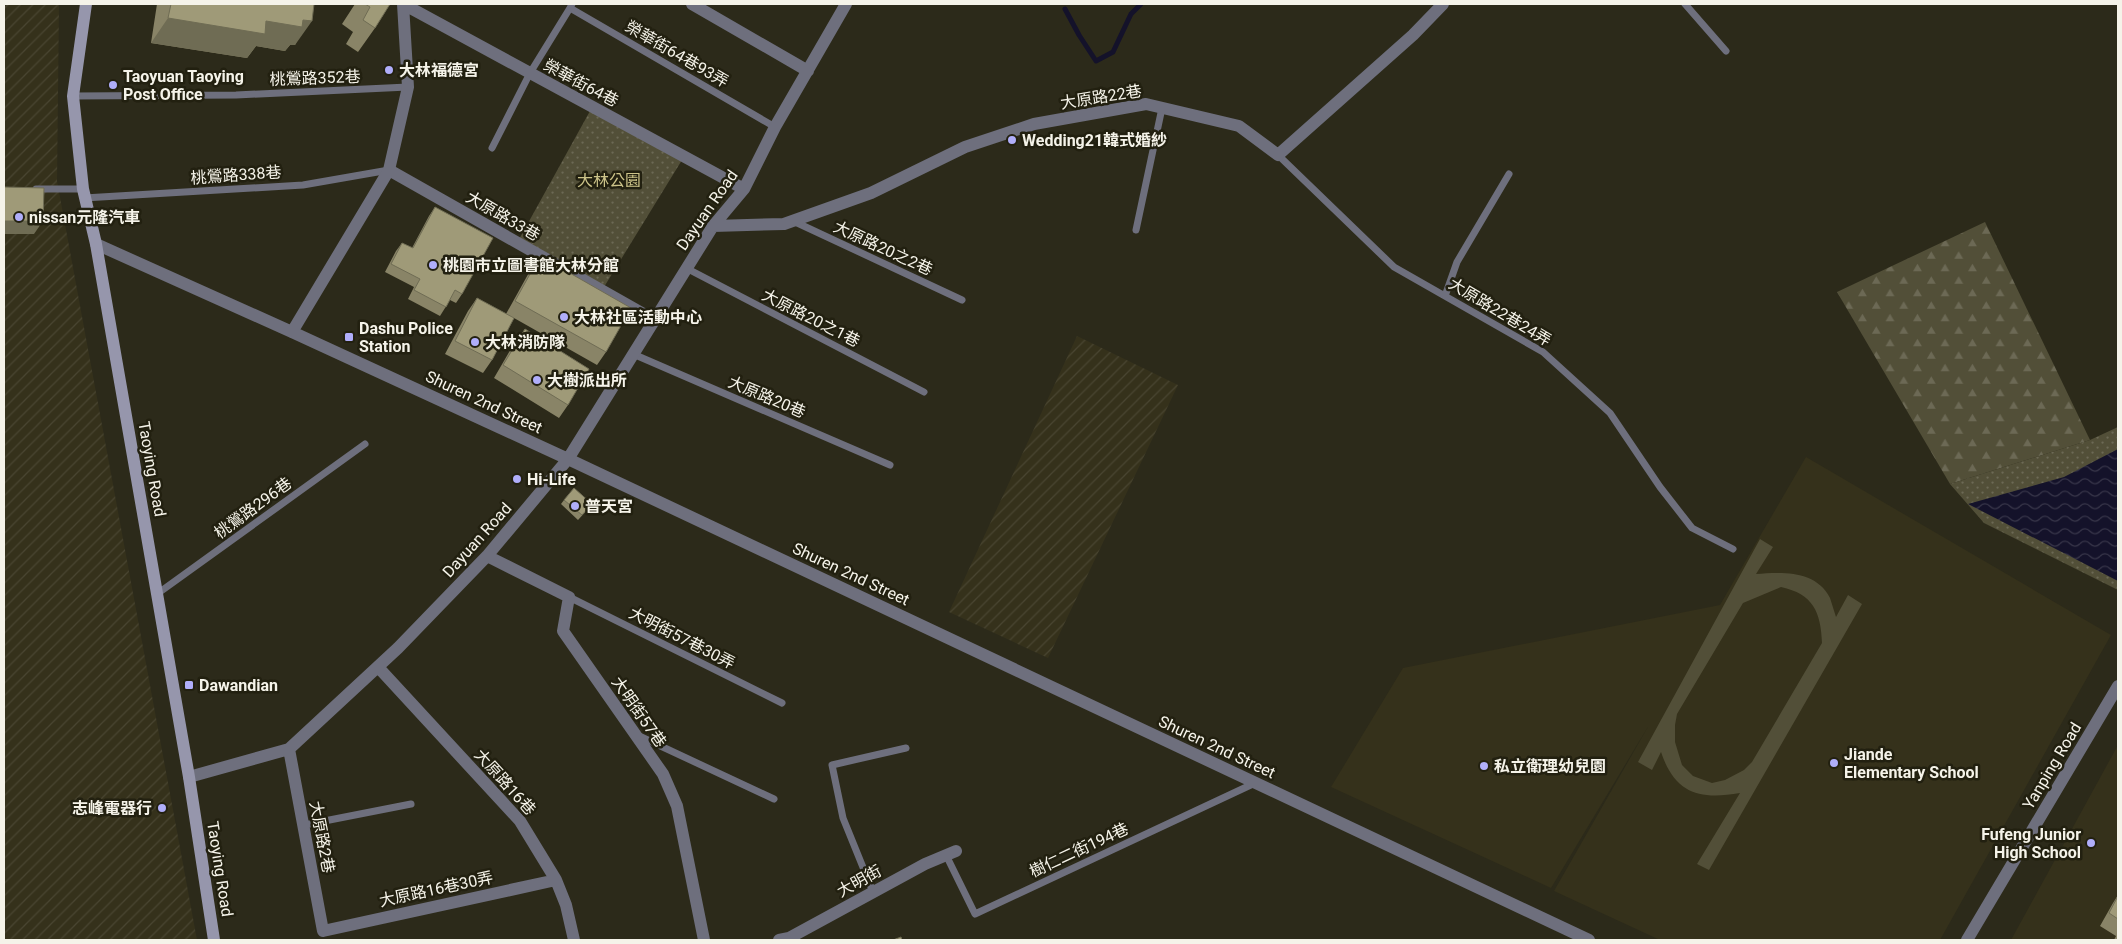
<svg xmlns="http://www.w3.org/2000/svg" width="2122" height="944" font-family="Roboto,'Noto Sans TC',sans-serif">
	<style>
		.built { fill: #35311b }
		.industrial { fill: url(#industrial-furrows) }
		.green { fill: #524f38; fill-rule: evenodd }
		.forest { fill: url(#forest-firs) }
		.park { fill: url(#park-dots) }
		.water { fill: url(#water-waves) }
		.lines { fill: none; stroke-linecap: round; stroke-linejoin: round }
		.stream { stroke: #14122a; stroke-width: 5 }
		.lane { stroke: #6e6f7d; stroke-width: 7 }
		.street { stroke: #6e6f7d; stroke-width: 12 }
		.secondary { stroke: #9696ac; stroke-width: 12 }
		.wall { fill: #898467 }
		.shaded-wall { fill: #6f6c54 }
		.building { fill: #9f9a78; stroke: #6f6c54 }
		.poi-dot { fill: #b0aefa; stroke: #222010; stroke-width: 2 }
		.labels { text-anchor: middle; dominant-baseline: central; stroke-width: 5; stroke-linejoin: round; paint-order: stroke }
		.street-label { font-size: 16px; fill: #f5f3e9; stroke: #222010 }
		.poi-label { font-size: 16px; font-weight: bold; fill: #f5f3e9; stroke: #222010; text-anchor: start }
		.park-label { font-size: 16px; fill: #ccc389; stroke: #222010 }
	</style>
	<defs>
		<pattern id="industrial-furrows" width="10" height="10" patternUnits="userSpaceOnUse" patternTransform="scale(1.25)"><rect width="10" height="10" fill="#35311b"/><path d="M-1 1l2-2M0 10L10 0M9 11l2-2" fill="none" stroke="#494531"/></pattern>
		<pattern id="forest-firs" width="22" height="20" patternUnits="userSpaceOnUse" patternTransform="scale(1.25)"><rect width="22" height="20" fill="#524f38"/><path d="M5 1l3.5 6h-7zM16 11l3.5 6h-7z" fill="#6c6955"/></pattern>
		<pattern id="park-dots" width="8" height="8" patternUnits="userSpaceOnUse" patternTransform="scale(1.25)"><rect width="8" height="8" fill="#524f38"/><path d="M2 2h.1M6 6h.1" fill="none" stroke="#6c6955" stroke-width="1.8" stroke-linecap="round"/></pattern>
		<pattern id="water-waves" width="16" height="10" patternUnits="userSpaceOnUse" patternTransform="scale(1.25)"><rect width="16" height="10" fill="#14122a"/><path d="M0 5q4-4 8 0t8 0" fill="none" stroke="#373549"/></pattern>
	</defs>
	<rect width="100%" height="100%" fill="#2c2a1a"/>
	<path class="built" d="M1806,457L2111,635L1940,940H1660L1554,891L1649,725L1551,888L1331,787L1403,668L1720,605Z
		M2118,745V940H2011Z"/>
	<path class="industrial" d="M4,4H59L57,181L197,940H4Z
		M1077,336L1178,385L1048,658L949,612Z"/>
	<path class="green" d="M1760,539L1773,547L1756,574C1782,572 1816,570 1830,598C1832,604 1834,611 1836,617L1848,595L1862,604L1709,870L1697,864L1740,793C1700,800 1675,794 1661,752L1652,770L1638,762ZM1781,587C1813,594 1821,612 1822,643L1752,762L1744,770L1725,780L1712,783L1693,776L1682,765L1675,742V725L1677,714L1743,603Z"/>
	<path class="forest" d="M1985,222L2090,440L1950,484L1837,292Z"/>
	<path class="park" d="M590,111L682,160L604,287L517,243Z
		M2118,427V590L1984,523L1950,484L2090,440Z"/>
	<path class="water" d="M2118,449V581L1968,504L2064,477Z"/>
	<g class="lines">
		<path class="stream" d="M1065,9L1079,35L1096,61L1113,52L1131,14L1141,4"/>
		<path class="lane" d="M572,4L570,8L775,127
			M1685,4L1726,51
			M73,96L236,95L408,87
			M492,148L530,73L570,8
			M1278,155L1394,267L1543,352L1610,413L1660,487L1692,528L1733,549
			M36,189H83
			M84,198L303,185L389,170
			M793,221L962,300
			M1136,230L1162,108
			M686,268L924,392
			M1445,296L1457,262L1509,174
			M633,354L890,465
			M157,594L365,444
			M569,597L782,703
			M637,735L774,799
			M304,825L411,804
			M946,855L975,914L1255,783
			M873,892L843,818L832,765L906,748"/>
		<path class="street" d="M403,4L744,189
			M692,4L808,71
			M389,170L654,320
			M713,226L784,224L871,193L965,147L1034,124L1146,104L1239,126L1278,155L1413,35L1443,4
			M96,244L292,332L568,459L1589,940
			M292,332L389,170L408,87L403,4
			M487,556L569,597L563,631L663,774L677,806L704,940
			M378,667L520,821L556,880L566,905L574,940
			M289,749L323,931L556,880
			M189,777L289,749L398,648L487,556L568,459L713,226L744,189L775,127L846,4
			M779,940L789,938L925,864L956,851
			M1967,940L2118,686"/>
		<path class="secondary" d="M86,4L73,96L83,189L96,244L189,777L214,940"/>
	</g>
	<path class="wall" d="M157,4H314L295,45H290L285,51L256,46L247,58L151,43Z
		M355,4H390L375,28L358,52L346,44L353,32L342,24Z
		M435,207L462,294L456,303L450,300L440,316L408,299L414,287L385,272L396,251L402,243L412,248L429,216Z
		M540,256L606,352L597,365L514,318L492,360L483,373L445,354L468,311L477,298L506,314L531,269Z
		M525,329L568,405L559,418L494,378L515,342Z
		M564,500L589,508L578,520L561,504Z
		M2118,895V940H2114L2116,936L2100,926L2113,903Z"/>
	<path class="shaded-wall" d="M168,18L266,21L303,20L312,21L295,45H290L285,51L256,46L247,58L151,43Z
		M4,221H43L34,234H4Z"/>
	<path class="building" d="M171,4H314L312,21L303,20L302,27L266,21L265,34L168,18Z
		M365,4H390L375,28L363,20L370,7Z
		M4,187L44,188L43,221H4Z
		M435,207L493,238L462,294L455,290L446,307L414,290L420,279L391,264L402,243L413,248Z
		M540,256L631,308L606,352L515,301Z
		M477,298L514,318L492,360L455,341Z
		M525,329L589,369L568,405L503,365Z
		M574,488L592,504L582,515L564,500Z
		M2118,896V919L2109,913Z
		M901,937L902,940H893Z"/>
	<g class="poi-dot">
		<circle cx="389" cy="70" r="5"/>
		<circle cx="113" cy="85" r="5"/>
		<circle cx="1012" cy="140" r="5"/>
		<circle cx="19" cy="217" r="5"/>
		<circle cx="433" cy="265" r="5"/>
		<circle cx="564" cy="317" r="5"/>
		<rect x="344" y="332" width="10" height="10" rx="2.5"/>
		<circle cx="475" cy="342" r="5"/>
		<circle cx="537" cy="380" r="5"/>
		<circle cx="517" cy="479" r="5"/>
		<circle cx="575" cy="506" r="5"/>
		<rect x="184" y="680" width="10" height="10" rx="2.5"/>
		<circle cx="1834" cy="763" r="5"/>
		<circle cx="1484" cy="766" r="5"/>
		<circle cx="162" cy="808" r="5"/>
		<circle cx="2091" cy="843" r="5"/>
	</g>
	<g class="labels">
		<g class="street-label">
			<text transform="translate(677 54) rotate(30)">榮華街64巷93弄</text>
			<text transform="translate(315 78) rotate(-2)">桃鶯路352巷</text>
			<text transform="translate(581 83) rotate(28)">榮華街64巷</text>
			<text transform="translate(1101 97) rotate(-9)">大原路22巷</text>
			<text transform="translate(236 175) rotate(-4)">桃鶯路338巷</text>
			<text transform="translate(707 210) rotate(-55)">Dayuan Road</text>
			<text transform="translate(503 216) rotate(30)">大原路33巷</text>
			<text transform="translate(883 248) rotate(25)">大原路20之2巷</text>
			<text transform="translate(1500 312) rotate(31)">大原路22巷24弄</text>
			<text transform="translate(811 318) rotate(27)">大原路20之1巷</text>
			<text transform="translate(767 397) rotate(23)">大原路20巷</text>
			<text transform="translate(484 402) rotate(25)">Shuren 2nd Street</text>
			<text transform="translate(152 469) rotate(80)">Taoying Road</text>
			<text transform="translate(253 508) rotate(-36)">桃鶯路296巷</text>
			<text transform="translate(477 540) rotate(-48)">Dayuan Road</text>
			<text transform="translate(851 574) rotate(25)">Shuren 2nd Street</text>
			<text transform="translate(682 638) rotate(27)">大明街57巷30弄</text>
			<text transform="translate(639 712) rotate(55)">大明街57巷</text>
			<text transform="translate(1217 747) rotate(25)">Shuren 2nd Street</text>
			<text transform="translate(2052 766) rotate(-59)">Yanping Road</text>
			<text transform="translate(505 782) rotate(48)">大原路16巷</text>
			<text transform="translate(322 837) rotate(79)">大原路2巷</text>
			<text transform="translate(1079 850) rotate(-25)">樹仁二街194巷</text>
			<text transform="translate(220 869) rotate(81)">Taoying Road</text>
			<text transform="translate(859 881) rotate(-29)">大明街</text>
			<text transform="translate(436 889) rotate(-12)">大原路16巷30弄</text>
		</g>
		<g class="poi-label">
			<text x="399" y="70">大林福德宮</text>
			<text x="123" y="76">Taoyuan Taoying<tspan x="123" dy="18">Post Office</tspan></text>
			<text x="1022" y="140">Wedding21韓式婚紗</text>
			<text x="29" y="217">nissan元隆汽車</text>
			<text x="443" y="265">桃園市立圖書館大林分館</text>
			<text x="574" y="317">大林社區活動中心</text>
			<text x="359" y="328">Dashu Police<tspan x="359" dy="18">Station</tspan></text>
			<text x="485" y="342">大林消防隊</text>
			<text x="547" y="380">大樹派出所</text>
			<text x="527" y="479">Hi-Life</text>
			<text x="585" y="506">普天宮</text>
			<text x="199" y="685">Dawandian</text>
			<text x="1844" y="754">Jiande<tspan x="1844" dy="18">Elementary School</tspan></text>
			<text x="1494" y="766">私立衛理幼兒園</text>
			<text x="152" y="808" text-anchor="end">志峰電器行</text>
			<text x="2081" y="834" text-anchor="end">Fufeng Junior<tspan x="2081" dy="18">High School</tspan></text>
		</g>
		<g class="park-label">
			<text x="609" y="180">大林公園</text>
		</g>
	</g>
	<rect width="2122" height="944" fill="none" stroke="#f5f3e9" stroke-width="10"/>
</svg>
